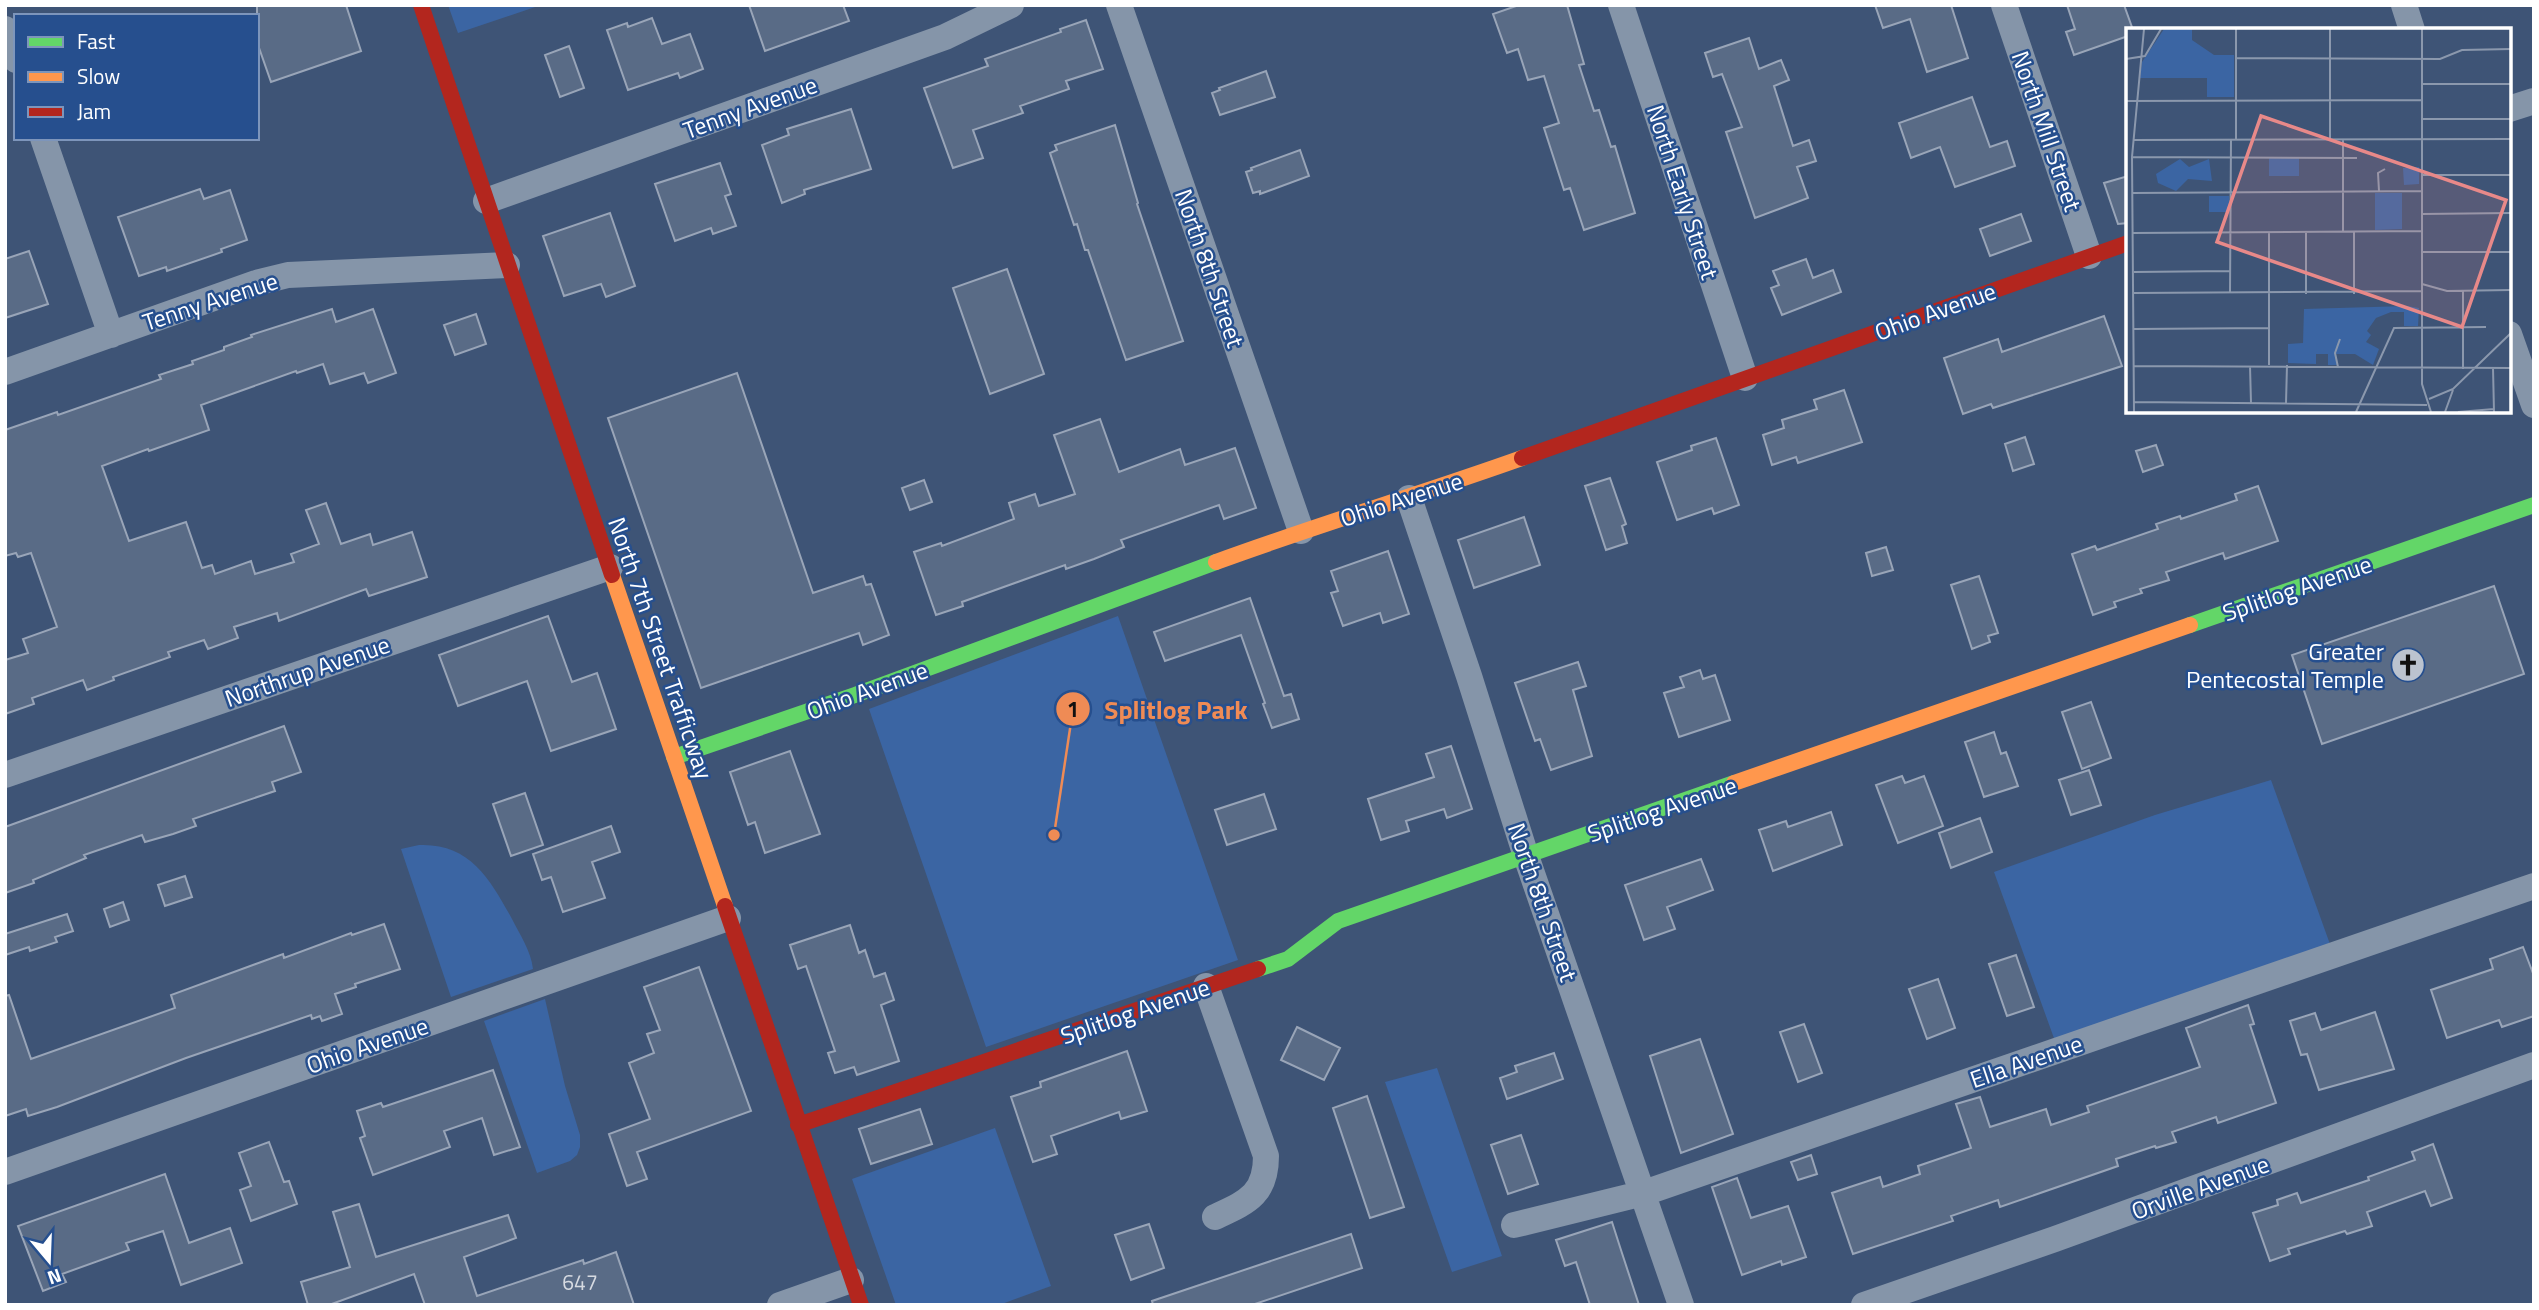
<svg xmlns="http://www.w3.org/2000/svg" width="2539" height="1310" font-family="'Titillium Web',sans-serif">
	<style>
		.green { fill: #3b65a3 }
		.building { fill: #596b86; stroke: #99a5b8; stroke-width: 2 }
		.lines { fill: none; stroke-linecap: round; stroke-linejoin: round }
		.street { stroke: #8595a9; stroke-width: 26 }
		.fast { stroke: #63d668; stroke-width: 16 }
		.slow { stroke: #ff974d; stroke-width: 16 }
		.jam { stroke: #b3261e; stroke-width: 16 }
		.labels { text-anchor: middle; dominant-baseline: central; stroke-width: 5; stroke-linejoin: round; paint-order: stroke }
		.number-label { font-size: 21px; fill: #d6dae1 }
		.street-label { font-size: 24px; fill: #fff; stroke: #264f8e }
		.poi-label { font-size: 24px; fill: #fff; stroke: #264f8e; text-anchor: end }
		.inset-road { fill: none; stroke: #8b98ad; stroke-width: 2 }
		.view { fill: #e88989; fill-opacity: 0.15; stroke: #e88989; stroke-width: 3.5 }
		.inset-edge { fill: none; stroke: #fff; stroke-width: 3.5 }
		.leader { fill: none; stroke: #ef8b55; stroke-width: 2.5 }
		.callout-dot { fill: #ef8b55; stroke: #264f8e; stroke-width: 2.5 }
		.mark-label { font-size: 21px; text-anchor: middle; font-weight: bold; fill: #111 }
		.callout-label { font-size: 26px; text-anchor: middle; font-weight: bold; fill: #ef8b55; stroke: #264f8e; stroke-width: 5; stroke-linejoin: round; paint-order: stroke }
	</style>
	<rect width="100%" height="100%" fill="#3e5476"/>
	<path class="green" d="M448,5H541L458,33Z
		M1118,616L1238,960L986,1047L869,709Z
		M2271,780L2331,947L2055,1041L1994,872L2155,815Z
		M419,845C470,843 490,879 512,919C520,935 531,951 533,969L451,997L401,849Z
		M545,999L565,1086L580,1135V1147L577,1155L570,1161L537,1173L484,1021Z
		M1437,1068L1502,1256L1452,1272L1385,1082Z
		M995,1128L1051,1286L999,1305H896L852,1179Z"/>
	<path class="building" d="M257,5H346L361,51L271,82L257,42Z
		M749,5H843L849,21L765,51Z
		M1519,5H1567L1584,64L1579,65L1594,111L1599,110L1611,147L1615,146L1635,213L1584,230L1570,188L1564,190L1544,128L1559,123L1544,76L1528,80L1518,49L1507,53L1493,14Z
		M1875,5H1951L1968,58L1927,72L1910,19L1883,28Z
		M2067,5H2124L2133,30H2128V36L2074,55L2066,32L2075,29Z
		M652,18L662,44L690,34L703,69L680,78L678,73L628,90L607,30L627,23L628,27Z
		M1086,20L1103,69L1066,81L1069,89L1020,106L1023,113L973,130L983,158L953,168L924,88L988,66L985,59L1061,32L1060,29Z
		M1749,38L1759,69L1781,60L1789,80L1774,86L1793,146L1809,140L1816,161L1797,167L1808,198L1755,218L1726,132L1742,127L1722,74L1713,77L1705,53Z
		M569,46L584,88L560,97L545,55Z
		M1266,71L1275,97L1220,115L1212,93L1220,90L1219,88Z
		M1972,97L1990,147L2007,141L2015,166L1955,187L1940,147L1911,158L1899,123Z
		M851,109L871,169L804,190L805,194L782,203L762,145L789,135L787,129Z
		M1115,125L1138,203L1137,204L1183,341L1126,360L1088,250H1085L1077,224L1074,225L1050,153L1057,150L1055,145Z
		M1300,150L1309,176L1260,194V191L1253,193L1246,172L1252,170L1251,168Z
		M720,163L731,194L725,196L736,226L713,234L711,228L675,241L655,184Z
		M2128,176V223L2118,224L2104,183Z
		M200,189L204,199L230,190L247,240L221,249L222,252L167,271L166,267L139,276L118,217Z
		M610,213L635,286L606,297L601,284L564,296L543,236Z
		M2021,214L2031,241L1990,256L1980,229Z
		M29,251L48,304L5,318V259Z
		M1806,259L1813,278L1833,270L1841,292L1782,315L1771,288L1779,285L1773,271Z
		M1007,269L1044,374L990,394L953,288Z
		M332,309L336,322L373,309L396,373L368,383L364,373L330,384L323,364L297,373L296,371L201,405L209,430L149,451L148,449L102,466L129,541L186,522L202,568L212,565L215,574L251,561L255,574L294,562L291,554L319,544L306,510L326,503L341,544L370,534L373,545L412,532L427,577L369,596L366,589L279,621L277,613L234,627L238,638L208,649L204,640L168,652L170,657L113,677L114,680L87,690L83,680L32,698L34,704L5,714V660L28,653L23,639L57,627L31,553L18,557L16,553L5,556V430L57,412L58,415L161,379L159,375L193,364L192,361L224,350V347L252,337L251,335Z
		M476,314L486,344L455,355L444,325Z
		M2104,316L2122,366L1993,408L1991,404L1963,414L1944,358L1998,339L2002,352Z
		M737,373L813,593L863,576L866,585L871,584L889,635L863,645L859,633L701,688L608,418Z
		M1844,390L1862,442L1798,463L1796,457L1772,465L1763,435L1784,428L1782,420L1817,409L1814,400Z
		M1100,419L1119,472L1180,449L1185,465L1235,448L1256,508L1224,519L1219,505L1121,540L1124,547L1094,559L1066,569L1065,565L1026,579L962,602L963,606L936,615L914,552L941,543L942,546L1014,519L1009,503L1035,494L1039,506L1075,494L1054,435Z
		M2025,437L2034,464L2013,471L2005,444Z
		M1716,438L1739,505L1714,514L1712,508L1677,520L1657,462L1692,450L1691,446Z
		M2156,445L2163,465L2143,472L2136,451Z
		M1610,478L1626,524L1622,526L1627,543L1606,550L1585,486Z
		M924,480L932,502L910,510L902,488Z
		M2258,486L2278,541L2225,559L2223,553L2166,572L2169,580L2140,589L2142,593L2114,602L2116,607L2093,615L2072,554L2095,546L2097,550L2158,529L2156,524L2180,516L2181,519L2237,500L2235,494Z
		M1524,517L1540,565L1474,588L1458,540Z
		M1886,547L1893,570L1872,576L1866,553Z
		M1388,551L1409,614L1383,623L1380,613L1343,626L1331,593L1338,591L1331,571Z
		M1979,576L1998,633L1988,636L1990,642L1972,649L1951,585Z
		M2494,586L2524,674L2322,744L2292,655Z
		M1250,598L1284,696L1291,694L1299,719L1272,728L1263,704L1265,703L1241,635L1165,661L1154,632Z
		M548,616L572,682L597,673L616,729L551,751L527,681L458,706L439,655Z
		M1578,662L1586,686L1573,690L1592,756L1551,770L1540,739L1535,741L1515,683Z
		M1700,670L1703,679L1715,675L1730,720L1679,737L1664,693L1684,687L1680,677Z
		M2091,702L2111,758L2082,769L2062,712Z
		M284,726L301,772L272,782L275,791L193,819L196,826L173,834L145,842L142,835L84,855L86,858L33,880L34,883L5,893V827Z
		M1994,732L2001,754L2006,752L2018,786L1984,797L1965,742Z
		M1451,746L1472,809L1447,818L1444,809L1406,821L1409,831L1381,840L1368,799L1434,777L1426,754Z
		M790,751L820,834L765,853L755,822L748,825L730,772Z
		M2089,770L2101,805L2071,815L2059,780Z
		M1902,776L1905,783L1924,776L1943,826L1898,843L1876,785Z
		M525,793L543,845L511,856L493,804Z
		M1264,794L1276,829L1227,845L1215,810Z
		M1831,812L1842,845L1773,871L1759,830L1786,821L1788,827Z
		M1980,818L1992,852L1951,868L1939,833Z
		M611,826L620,852L592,862L605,898L563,912L551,877L542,880L533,854Z
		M1701,859L1713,890L1667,907L1675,929L1644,940L1625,885Z
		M185,876L192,897L165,906L158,885Z
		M123,902L129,920L110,927L104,909Z
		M67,914L73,931L55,937L57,942L30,951L29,947L5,955V934Z
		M384,924L400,969L355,984L356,987L335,994L342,1014L322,1021L320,1016L312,1019L311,1015L186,1058L57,1107L28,1116L26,1109L5,1116V996L9,995L31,1059L175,1008L171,995L283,954L284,958L351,933L352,935Z
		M850,925L859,953L865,950L874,977L885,973L894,1000L881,1005L899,1061L857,1075L854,1067L835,1073L828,1053L835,1051L806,966L798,969L790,945Z
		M2523,947L2534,976V1016L2502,1027L2499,1020L2447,1038L2431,990L2493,969L2490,959Z
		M2016,955L2034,1007L2007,1016L1989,964Z
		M699,967L751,1111L637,1152L647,1179L627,1186L609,1134L650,1119L629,1063L654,1053L647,1034L660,1030L644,987Z
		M1938,979L1955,1028L1927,1039L1909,989Z
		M2248,1005L2254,1024L2250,1025L2276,1103L2218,1123L2216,1117L2172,1132L2176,1142L2156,1148L2155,1146L2116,1159L2118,1166L2000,1207L1998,1200L1951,1216L1953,1221L1853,1254L1832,1193L1880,1177L1883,1187L1920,1174L1918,1166L1971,1148L1956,1104L1980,1097L1990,1127L2046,1109L2051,1125L2089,1112L2087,1106L2200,1067L2186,1028Z
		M2375,1012L2394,1069L2319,1090L2307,1054L2301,1055L2290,1021L2315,1013L2321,1030Z
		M1804,1024L1822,1073L1798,1082L1780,1032Z
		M1297,1027L1340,1048L1324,1080L1281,1060Z
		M1700,1039L1733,1134L1681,1153L1650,1056Z
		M1127,1051L1147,1111L1121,1119L1119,1112L1051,1136L1057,1154L1033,1162L1011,1097L1041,1087L1040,1082Z
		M1554,1053L1563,1079L1507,1099L1500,1078L1517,1072L1515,1066Z
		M493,1070L520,1147L494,1155L482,1118L444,1131L450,1147L373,1175L360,1138L365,1136L357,1111L381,1103L383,1107Z
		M1367,1096L1404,1207L1370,1218L1333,1108Z
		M920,1109L932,1144L871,1164L859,1129Z
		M1521,1135L1538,1184L1508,1194L1491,1145Z
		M269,1142L284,1182L289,1181L297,1204L251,1221L240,1190L251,1186L239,1153Z
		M2433,1144L2452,1198L2431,1206L2425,1191L2367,1212L2372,1226L2347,1234L2345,1231L2288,1249L2290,1254L2270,1261L2253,1213L2278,1205L2277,1200L2297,1193L2301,1203L2369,1180L2368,1177L2415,1160L2412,1152Z
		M1811,1155L1817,1174L1798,1180L1791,1162Z
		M165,1174L189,1243L230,1228L242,1263L181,1285L163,1231L126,1243L129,1250L62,1274L66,1282L43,1291L18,1226Z
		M1737,1178L1751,1218L1788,1206L1806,1257L1782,1265L1781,1261L1742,1275L1712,1187Z
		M359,1204L376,1257L508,1215L516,1238L464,1257L477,1296L583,1260L584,1264L616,1252L634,1305H425L414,1274L329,1305H308L301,1282L350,1267L333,1212Z
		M1612,1222L1620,1247L1639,1305H1590L1576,1262L1565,1266L1556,1240Z
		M1149,1224L1164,1268L1131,1280L1115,1235Z
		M1351,1234L1362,1268L1252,1305H1153L1152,1301Z"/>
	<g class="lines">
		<path class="street" d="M1119,5L1301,531
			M1621,5L1745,378
			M2004,5L2089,256
			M2404,5L2412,30
			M5,29L16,60
			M2509,109L2534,101
			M43,138L111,335
			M486,201L945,37L1011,5
			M2509,334L2534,405
			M5,372L256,283L288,275L507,265
			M1409,498L1469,676L1526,856L1681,1305
			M5,775L610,567
			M1206,986L1266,1156C1266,1195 1247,1202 1215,1217
			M5,1172L728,918
			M1514,1225L1644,1193L2534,886
			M780,1305L851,1280
			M1864,1305L2055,1239L2534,1065"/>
		<path class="fast" d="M2190,625L2534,505
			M674,757L855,695L1216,562
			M1258,969L1288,959L1338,921L1734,783"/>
		<path class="slow" d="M1216,562C1317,525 1421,494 1522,458
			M612,575L725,906
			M1734,783L2190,625"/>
		<path class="jam" d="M421,5L612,575
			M1522,458L2128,243
			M725,906L861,1305
			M798,1125L1258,969"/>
	</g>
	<defs>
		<g id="church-disc" transform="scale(1.75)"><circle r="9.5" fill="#bbc3cf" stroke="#264f8e"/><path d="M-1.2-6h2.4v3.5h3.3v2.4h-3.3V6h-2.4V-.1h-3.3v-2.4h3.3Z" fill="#111"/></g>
	</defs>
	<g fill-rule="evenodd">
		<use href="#church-disc" x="2408" y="665"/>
	</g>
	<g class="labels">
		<g class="number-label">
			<text x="580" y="1282">647</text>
		</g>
		<g class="street-label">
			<text transform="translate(750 107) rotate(-20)">Tenny Avenue</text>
			<text transform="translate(2047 131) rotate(71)">North Mill Street</text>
			<text transform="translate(1683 192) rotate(72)">North Early Street</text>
			<text transform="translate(1210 268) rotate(71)">North 8th Street</text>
			<text transform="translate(210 301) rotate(-18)">Tenny Avenue</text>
			<text transform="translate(1935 311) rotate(-20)">Ohio Avenue</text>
			<text transform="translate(1401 499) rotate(-18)">Ohio Avenue</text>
			<text transform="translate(2297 588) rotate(-19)">Splitlog Avenue</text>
			<text transform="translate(661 648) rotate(71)">North 7th Street Trafficway</text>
			<text transform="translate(307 671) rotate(-19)">Northrup Avenue</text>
			<text transform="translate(867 690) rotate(-20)">Ohio Avenue</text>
			<text transform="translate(1662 809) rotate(-19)">Splitlog Avenue</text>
			<text transform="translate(1543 902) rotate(71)">North 8th Street</text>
			<text transform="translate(1135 1011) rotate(-19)">Splitlog Avenue</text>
			<text transform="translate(367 1045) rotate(-19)">Ohio Avenue</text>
			<text transform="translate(2026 1061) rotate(-19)">Ella Avenue</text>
			<text transform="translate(2200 1187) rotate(-20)">Orville Avenue</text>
		</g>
		<g class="poi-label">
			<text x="2384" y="651">Greater<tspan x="2384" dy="28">Pentecostal Temple</tspan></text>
		</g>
	</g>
	<g transform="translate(2126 28)">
		<rect width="385" height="385" fill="#3e5476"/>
		<path d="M38,1H66V12L88,27H108V69H81V50H14L16,34ZM143,130H173V148H143ZM54,131L63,139L83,131L86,153L62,151L50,163L32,155L30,146ZM293,139V156L278,157L277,140ZM249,165H276V201L249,202ZM83,168H103V184H83ZM281,278L293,280L292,298H278V284H265L250,290L241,303L245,307L240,314L253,321L247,337L229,326H210L211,337H202V326H190V336L162,335V316L177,315L178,281Z" fill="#3b65a3"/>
		<path class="inset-road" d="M110,1V112M204,1V111M296,1V356L305,384M110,30L314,31L336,22L385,21M0,31L19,28L35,1M296,56H385M0,73L296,72M296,91H385M8,112L385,111M6,129L231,130M297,147H385M253,163L252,145L259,141M7,165L296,163M296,186L385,185M217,204V111M228,204V266M7,205L296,203M296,224H385M8,244L104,243M296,256L321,263L385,262M337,263V341M8,265L296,263M104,265L105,112M180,266V204M8,301L143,300M143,337V204M8,338L385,340M124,338L125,375M212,339L209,325L214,311M367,340L368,384M303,371L327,361L385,305M8,374L301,377M160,375L161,337M8,384L6,129L18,1M230,384L268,300L360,299M319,384L327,362M332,384L368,381"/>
		<path class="view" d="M135,88L380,172L336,299L91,214Z"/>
		<rect width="385" height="385" class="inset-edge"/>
	</g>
	<path class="leader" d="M1054 835L1073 709"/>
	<g class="callout-dot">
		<circle cx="1054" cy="835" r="7"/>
		<circle cx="1073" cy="709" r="18"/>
	</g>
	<g class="mark-label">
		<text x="1073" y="717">1</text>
	</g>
	<g class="callout-label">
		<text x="1176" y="719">Splitlog Park</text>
	</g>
	<rect width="2539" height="1310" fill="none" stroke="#ffffff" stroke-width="14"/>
	<rect x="14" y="14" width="245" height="126" fill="#264f8e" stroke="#7d95bb" stroke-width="2"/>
	<rect x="28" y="37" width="35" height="10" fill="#63d668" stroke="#7d95bb" stroke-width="2"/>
	<text x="77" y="49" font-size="21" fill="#ffffff">Fast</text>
	<rect x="28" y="72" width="35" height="10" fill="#ff974d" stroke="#7d95bb" stroke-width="2"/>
	<text x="77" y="84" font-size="21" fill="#ffffff">Slow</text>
	<rect x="28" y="107" width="35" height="10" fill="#b3261e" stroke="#7d95bb" stroke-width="2"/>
	<text x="77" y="119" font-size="21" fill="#ffffff">Jam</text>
	<g transform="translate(49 1261) rotate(161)" stroke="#264f8e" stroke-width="5" paint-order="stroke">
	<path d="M0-5L12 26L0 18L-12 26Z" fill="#ffffff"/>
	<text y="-10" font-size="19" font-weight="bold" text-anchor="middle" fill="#ffffff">N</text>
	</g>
</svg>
